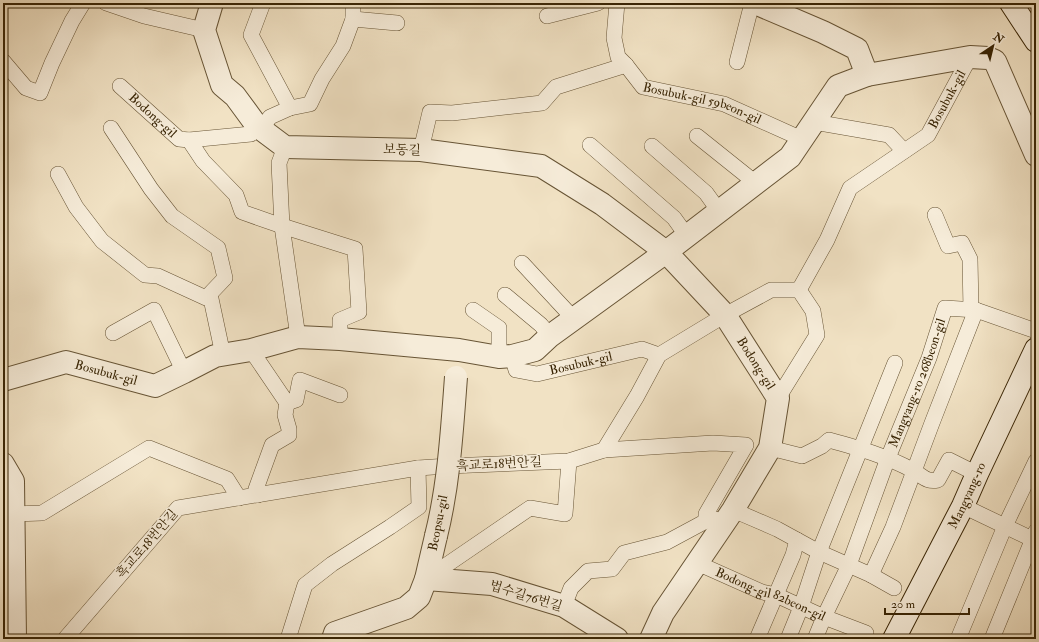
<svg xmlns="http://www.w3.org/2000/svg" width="1039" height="642" font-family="'IM FELL Double Pica','Noto Serif KR',serif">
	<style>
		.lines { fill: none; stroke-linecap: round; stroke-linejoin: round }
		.lane-casing { stroke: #675435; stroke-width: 16 }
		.street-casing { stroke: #675435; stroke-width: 24 }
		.secondary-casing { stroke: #392505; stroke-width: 24 }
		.lane { stroke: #f6ecd9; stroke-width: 15 }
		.street { stroke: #f6ecd9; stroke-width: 22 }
		.secondary { stroke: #f6ecd9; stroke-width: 22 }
		.street-bridge-casing { stroke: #675435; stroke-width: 24; stroke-linecap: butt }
		.street-bridge { stroke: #f6ecd9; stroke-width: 22 }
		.labels { text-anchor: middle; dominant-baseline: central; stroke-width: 3; stroke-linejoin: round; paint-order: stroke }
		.street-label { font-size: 13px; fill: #392505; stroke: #f6ecd9 }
	</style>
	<rect width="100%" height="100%" fill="#f1e2c4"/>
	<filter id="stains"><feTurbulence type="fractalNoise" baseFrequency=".005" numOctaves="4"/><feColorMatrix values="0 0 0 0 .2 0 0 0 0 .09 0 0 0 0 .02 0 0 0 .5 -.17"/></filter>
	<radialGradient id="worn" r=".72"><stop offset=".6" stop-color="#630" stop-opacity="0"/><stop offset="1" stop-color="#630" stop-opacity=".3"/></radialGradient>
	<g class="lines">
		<g class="lane-casing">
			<g id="lane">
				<path d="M106,3L144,16L204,30"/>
				<path d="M263,3L251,35L290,108"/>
				<path id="s1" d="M617,3L614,38L618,57L626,65L643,87L724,104L802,139"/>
				<path d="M547,16L598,3"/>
				<path d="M353,19L397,23"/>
				<path d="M3,61L26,88L40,93L52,63L72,21L83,3"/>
				<path d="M737,62L752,3"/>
				<path id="s2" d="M120,86L179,139L189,140L251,134L257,126"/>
				<path d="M814,122L889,135L904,151"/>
				<path d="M261,129L270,117L290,108L310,104L322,79L343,46L353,19V3"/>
				<path d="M697,136L747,176L754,184"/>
				<path d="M189,140L203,161L236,195L242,212L282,226L355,249L359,312L340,320V339"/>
				<path d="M590,145L674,218L687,236"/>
				<path d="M652,146L706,193L719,211"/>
				<path d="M285,147L279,163L282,226L298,337"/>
				<path d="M421,150L430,112L452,113L542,103L556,87L626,65"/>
				<path d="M58,174L76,207L102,241L145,275L158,276L206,298L225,278L218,248L172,216L151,189L111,128"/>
				<path d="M935,215L948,246L962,243L970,259L971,310"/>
				<path d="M522,263L574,319"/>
				<path id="s3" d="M799,290L827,240L850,188L928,135L970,57"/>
				<path d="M210,294L223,355"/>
				<path d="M505,295L541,325L550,336"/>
				<path d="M473,310L499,328V357"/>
				<path d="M113,333L154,310L184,372"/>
				<path d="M251,350L287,403L296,400L300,380L340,395"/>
				<path id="s4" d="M512,356L516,370L537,374L642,349L659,355"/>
				<path d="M770,448L802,456L822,446L829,440C858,448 887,456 914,471C924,477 926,482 938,480L949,460L977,474"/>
				<path d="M604,450L713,443L746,445L706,514V521"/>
				<path d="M258,495L256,489L272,445L289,435V429L285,415L287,403"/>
				<path d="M963,506L1036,541"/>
				<path d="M733,510L777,529L819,552L871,575L894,588"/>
				<path d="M13,514L42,513L149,448L227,479L239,498"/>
				<path id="s5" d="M697,563L762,592L776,595L824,617L866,633"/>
				<path d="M871,575L893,527L932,423L976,310"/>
				<path d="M426,579L530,508L565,514L569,461"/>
				<path d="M564,606L571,588L588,571L612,569L624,553L667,542L706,521L715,519"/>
				<path d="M65,639L178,508L418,468L448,466L569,461L604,450L637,396L659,355L725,315L771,290H799L813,311L817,335L778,398"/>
				<path d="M288,639L305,585L332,564L390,527L419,507L418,468"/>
				<path d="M757,639L793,555L797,540"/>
				<path d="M788,639L801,607L819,552L895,363"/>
				<path id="s6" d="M815,639L824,617L849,565L888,458L929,358L945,308L976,310L1036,331"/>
				<path d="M958,639L1005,526L1036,461"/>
				<path d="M992,639L1036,531"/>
			</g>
		</g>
		<g class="street-casing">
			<g id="street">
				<path id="s7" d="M212,3L204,30L222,85L235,96L257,126L285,147L421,150L541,166L602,204L666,252L725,315L778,398L770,448L733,510L663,613L651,639"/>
				<path d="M755,3L823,32L857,49L867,75"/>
				<path id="s8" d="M3,380L66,362L155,386L184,372L215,356L251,350L298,337L340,339L459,350L499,357L512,356L535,350L550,336L666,252L790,157L838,86L867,75L970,57L988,58L995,61L1036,155"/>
				<path d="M3,464L13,481L15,639"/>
				<path d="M426,579L492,584L564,606L617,639"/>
				<path d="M333,639L335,633L406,608L419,597L426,579L436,536"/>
			</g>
		</g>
		<g class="secondary-casing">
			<g id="secondary">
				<path d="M1011,3L1036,41"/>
				<path id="s9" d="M894,639L963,506L977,474L1036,349"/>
			</g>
		</g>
		<use href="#lane" class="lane"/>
		<use href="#street" class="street"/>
		<use href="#secondary" class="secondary"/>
		<g class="street-bridge-casing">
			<path id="street-bridge" d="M436,536C449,484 452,430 456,377"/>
		</g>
		<use href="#street-bridge" class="street-bridge"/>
	</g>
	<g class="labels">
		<g class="street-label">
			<text stroke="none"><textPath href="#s3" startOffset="249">Bosubuk-gil</textPath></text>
			<text stroke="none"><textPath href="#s1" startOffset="155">Bosubuk-gil 59beon-gil</textPath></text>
			<text stroke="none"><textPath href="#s2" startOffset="44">Bodong-gil</textPath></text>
			<text transform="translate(402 150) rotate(2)">보동길</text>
			<text stroke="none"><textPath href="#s4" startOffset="81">Bosubuk-gil</textPath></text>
			<text stroke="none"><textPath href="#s7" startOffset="728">Bodong-gil</textPath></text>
			<text stroke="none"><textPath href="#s8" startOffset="107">Bosubuk-gil</textPath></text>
			<text stroke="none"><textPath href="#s6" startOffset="276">Mangyang-ro 268beon-gil</textPath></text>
			<text transform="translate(499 464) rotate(-3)">흑교로18번안길</text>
			<text stroke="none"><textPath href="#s9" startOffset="161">Mangyang-ro</textPath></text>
			<text transform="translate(438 523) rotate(-79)">Beopsu-gil</text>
			<text transform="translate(147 544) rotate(-49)">흑교로18번안길</text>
			<text stroke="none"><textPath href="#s5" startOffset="80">Bodong-gil 82beon-gil</textPath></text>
			<text transform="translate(526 596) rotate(17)">법수길76번길</text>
		</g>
	</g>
	<rect width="1039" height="642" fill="none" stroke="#f1e2c4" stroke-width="16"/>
	<rect x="4" y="4" width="1031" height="634" fill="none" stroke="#392505" stroke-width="2"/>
	<rect x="8" y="8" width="1023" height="626" fill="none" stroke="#392505"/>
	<g transform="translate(993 46) rotate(35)" stroke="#f6ecd9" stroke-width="3" paint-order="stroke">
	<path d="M0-3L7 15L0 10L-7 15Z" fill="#392505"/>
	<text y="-6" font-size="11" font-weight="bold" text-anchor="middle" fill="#392505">N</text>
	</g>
	<path d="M885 608v6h84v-6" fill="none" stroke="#392505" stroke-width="2"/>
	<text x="891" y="608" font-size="12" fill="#392505" stroke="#f6ecd9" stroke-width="3" paint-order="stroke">20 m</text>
	<rect width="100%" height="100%" filter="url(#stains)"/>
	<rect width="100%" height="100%" fill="url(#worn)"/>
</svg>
